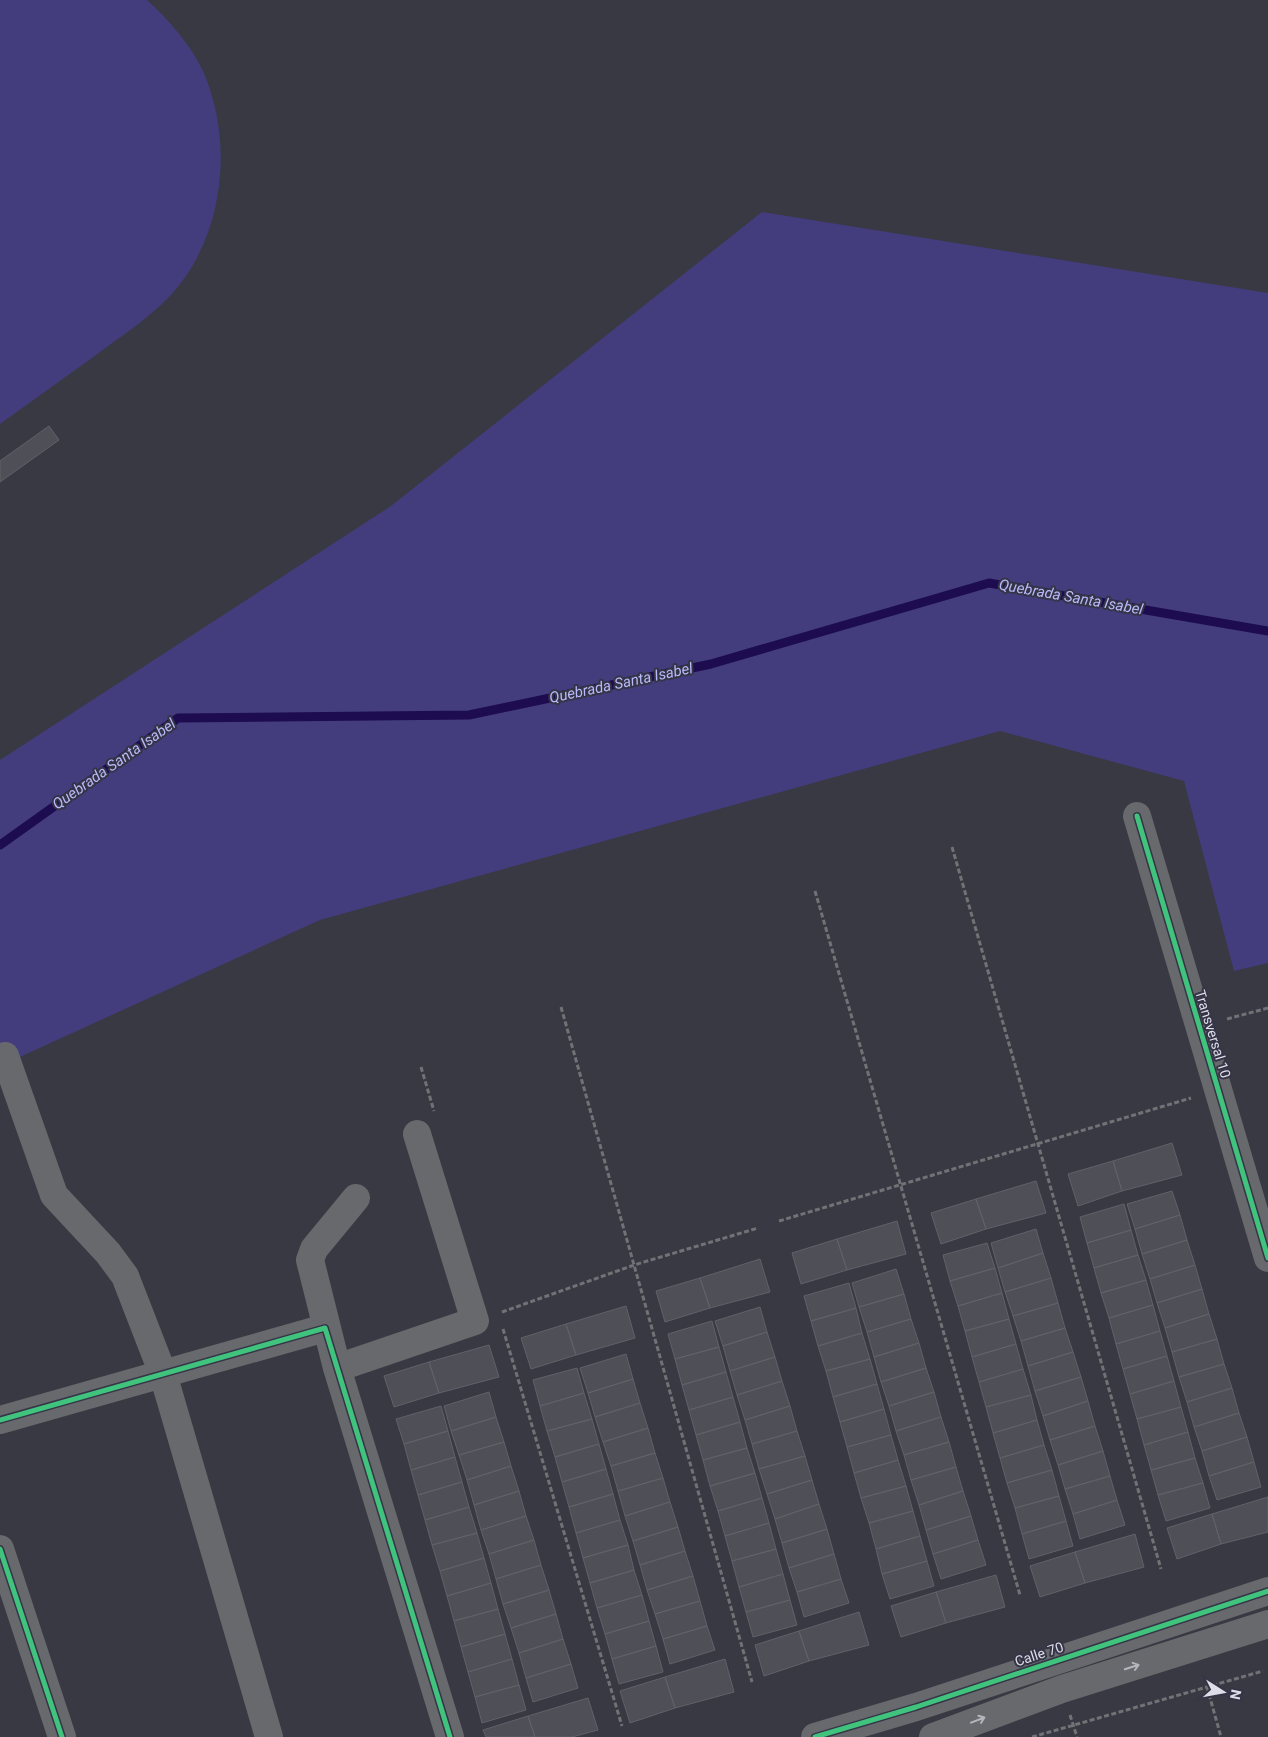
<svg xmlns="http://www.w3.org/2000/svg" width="1268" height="1737" font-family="Roboto,sans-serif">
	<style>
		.green { fill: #433d7e }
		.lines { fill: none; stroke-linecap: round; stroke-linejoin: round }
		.stream { stroke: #1e0c50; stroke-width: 9 }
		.building { fill: #4f4f57; stroke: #61616a }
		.path { stroke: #717176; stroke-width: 3; stroke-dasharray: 5 2.5; stroke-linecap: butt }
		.minor { stroke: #68696d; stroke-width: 28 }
		.cycleway-casing { stroke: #353547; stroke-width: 8 }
		.cycleway { stroke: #40c37c; stroke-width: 5 }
		.oneway { stroke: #b5b5be }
		.labels { text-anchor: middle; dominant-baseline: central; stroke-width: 4; stroke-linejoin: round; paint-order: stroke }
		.street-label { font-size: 14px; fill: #dedeea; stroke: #353547 }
		.water-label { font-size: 15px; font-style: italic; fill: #b8b9f9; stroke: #353547 }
	</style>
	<rect width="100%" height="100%" fill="#393943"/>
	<path class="green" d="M0,0H147C169,20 190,44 203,71C235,144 224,241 167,299C146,320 120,337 96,355C64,378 32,401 0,424Z
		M762,212L1268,293V963L1234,971L1184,781L1000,731L320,920L0,1066V760L391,506Z"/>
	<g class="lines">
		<path class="stream" d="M0,845L178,718L469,715L711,664L989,583L1268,631"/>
	</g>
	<path class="building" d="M49,426L59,440L0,482V461Z
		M1172,1143L1182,1175L1122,1191L1113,1161Z
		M1113,1161L1122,1191L1078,1206L1068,1174Z
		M1036,1181L1046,1213L986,1229L976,1199Z
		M1172,1191L1180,1215L1135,1229L1127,1204Z
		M976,1199L986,1229L941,1244L931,1213Z
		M1124,1204L1131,1230L1087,1243L1080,1217Z
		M1180,1215L1187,1240L1142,1254L1135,1229Z
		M897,1221L906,1254L847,1270L837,1239Z
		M1036,1229L1043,1253L998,1268L991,1243Z
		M1131,1230L1138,1255L1094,1268L1087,1243Z
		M837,1239L847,1270L801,1284L792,1253Z
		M1187,1240L1195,1265L1150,1279L1142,1254Z
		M987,1243L995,1268L950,1281L943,1255Z
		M1043,1253L1051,1278L1005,1292L998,1268Z
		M1138,1255L1146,1280L1101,1293L1094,1268Z
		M760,1259L770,1292L710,1308L700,1278Z
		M1195,1265L1202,1289L1157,1303L1150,1279Z
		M995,1268L1002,1293L958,1306L950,1281Z
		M896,1269L904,1294L859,1307L852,1283Z
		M700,1278L710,1308L665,1322L656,1291Z
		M1051,1278L1058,1303L1013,1316L1005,1292Z
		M1146,1280L1153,1305L1109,1318L1101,1293Z
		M849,1283L856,1308L811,1321L804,1296Z
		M1202,1289L1209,1314L1165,1328L1157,1303Z
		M1002,1293L1009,1319L965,1331L958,1306Z
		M904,1294L911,1319L867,1332L859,1307Z
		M1058,1303L1065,1328L1021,1341L1013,1316Z
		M1153,1305L1160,1331L1116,1344L1109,1318Z
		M626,1306L635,1338L576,1355L566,1324Z
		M760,1307L767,1332L723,1346L715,1321Z
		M856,1308L862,1333L818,1346L811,1321Z
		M1209,1314L1217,1339L1172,1352L1165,1328Z
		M911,1319L919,1343L874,1357L867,1332Z
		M1009,1319L1016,1344L972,1357L965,1331Z
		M712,1321L719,1347L675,1359L668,1334Z
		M566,1324L576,1355L531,1369L521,1338Z
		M1065,1328L1073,1352L1028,1366L1021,1341Z
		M1160,1331L1167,1356L1123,1369L1116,1344Z
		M767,1332L775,1357L730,1371L723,1346Z
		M862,1333L870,1359L826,1371L818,1346Z
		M1217,1339L1224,1364L1179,1377L1172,1352Z
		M919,1343L926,1368L881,1382L874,1357Z
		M1016,1344L1023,1369L979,1382L972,1357Z
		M489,1345L499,1377L439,1393L429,1362Z
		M719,1347L726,1372L682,1385L675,1359Z
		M1073,1352L1081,1377L1035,1391L1028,1366Z
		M626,1354L633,1379L588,1393L580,1368Z
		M1167,1356L1174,1381L1130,1394L1123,1369Z
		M775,1357L782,1381L737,1395L730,1371Z
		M870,1359L877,1384L833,1397L826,1371Z
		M429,1362L439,1393L394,1407L384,1376Z
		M1224,1364L1232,1388L1187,1402L1179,1377Z
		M577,1368L584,1393L540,1406L533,1380Z
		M926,1368L934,1392L889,1406L881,1382Z
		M1023,1369L1031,1395L986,1407L979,1382Z
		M726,1372L733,1397L689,1410L682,1385Z
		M1081,1377L1088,1401L1043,1416L1035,1391Z
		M633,1379L640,1403L595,1417L588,1393Z
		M782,1381L790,1406L745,1420L737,1395Z
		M1174,1381L1181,1407L1137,1419L1130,1394Z
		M877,1384L884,1409L840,1422L833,1397Z
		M1232,1388L1239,1413L1194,1427L1187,1402Z
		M489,1392L496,1417L451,1431L444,1406Z
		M934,1392L941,1417L896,1431L889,1406Z
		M584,1393L592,1419L547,1431L540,1406Z
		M1031,1395L1037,1420L993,1433L986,1407Z
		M733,1397L740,1422L696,1435L689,1410Z
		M1088,1401L1095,1426L1050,1440L1043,1416Z
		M640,1403L648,1428L603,1442L595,1417Z
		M441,1406L448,1431L404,1444L396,1419Z
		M790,1406L797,1431L752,1444L745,1420Z
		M1181,1407L1188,1432L1144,1445L1137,1419Z
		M884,1409L891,1435L847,1447L840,1422Z
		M1239,1413L1247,1437L1202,1451L1194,1427Z
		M496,1417L504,1442L459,1455L451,1431Z
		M941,1417L949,1442L904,1455L896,1431Z
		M592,1419L599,1444L555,1457L547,1431Z
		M1037,1420L1044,1445L1000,1458L993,1433Z
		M740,1422L747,1448L703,1460L696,1435Z
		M1095,1426L1103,1451L1058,1465L1050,1440Z
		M648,1428L655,1453L611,1466L603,1442Z
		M448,1431L455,1457L411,1470L404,1444Z
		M797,1431L805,1456L759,1469L752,1444Z
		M1188,1432L1195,1458L1151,1470L1144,1445Z
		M891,1435L898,1460L854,1473L847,1447Z
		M1247,1437L1254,1462L1209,1476L1202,1451Z
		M504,1442L511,1466L467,1480L459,1455Z
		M949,1442L956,1467L911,1480L904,1455Z
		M599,1444L606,1469L562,1482L555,1457Z
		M1044,1445L1052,1470L1007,1483L1000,1458Z
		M747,1448L755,1473L710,1486L703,1460Z
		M1103,1451L1110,1476L1065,1489L1058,1465Z
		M655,1453L663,1478L618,1491L611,1466Z
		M805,1456L812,1480L767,1494L759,1469Z
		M455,1457L462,1482L418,1495L411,1470Z
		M1195,1458L1203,1483L1158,1495L1151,1470Z
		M898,1460L906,1486L861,1498L854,1473Z
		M1254,1462L1261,1487L1217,1500L1209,1476Z
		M511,1466L519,1491L474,1505L467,1480Z
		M956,1467L963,1491L919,1505L911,1480Z
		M606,1469L613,1494L569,1507L562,1482Z
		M1052,1470L1059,1496L1015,1508L1007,1483Z
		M755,1473L762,1498L718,1511L710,1486Z
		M1110,1476L1117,1500L1073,1514L1065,1489Z
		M663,1478L670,1502L625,1516L618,1491Z
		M812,1480L819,1504L775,1519L767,1494Z
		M462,1482L469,1507L425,1520L418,1495Z
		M1203,1483L1210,1508L1166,1521L1158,1495Z
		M906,1486L913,1511L869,1523L861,1498Z
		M519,1491L526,1516L481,1530L474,1505Z
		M963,1491L971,1516L926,1530L919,1505Z
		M613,1494L620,1520L576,1533L569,1507Z
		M1059,1496L1066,1521L1022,1534L1015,1508Z
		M1268,1497V1532L1221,1544L1212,1514Z
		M762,1498L769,1523L725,1536L718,1511Z
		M1117,1500L1125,1525L1080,1539L1073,1514Z
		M670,1502L678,1527L633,1541L625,1516Z
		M819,1504L827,1529L782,1543L775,1519Z
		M469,1507L477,1533L432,1545L425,1520Z
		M913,1511L920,1536L876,1549L869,1523Z
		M1212,1514L1221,1544L1177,1559L1167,1528Z
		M526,1516L534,1540L489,1554L481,1530Z
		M971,1516L978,1540L933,1554L926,1530Z
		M620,1520L628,1545L583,1558L576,1533Z
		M1066,1521L1073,1546L1029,1559L1022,1534Z
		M769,1523L776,1549L732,1561L725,1536Z
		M678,1527L685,1551L640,1565L633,1541Z
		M827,1529L834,1554L789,1568L782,1543Z
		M477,1533L484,1558L440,1571L432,1545Z
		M1135,1534L1144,1567L1085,1583L1075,1552Z
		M920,1536L927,1561L882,1574L876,1549Z
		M534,1540L541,1565L496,1579L489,1554Z
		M978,1540L986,1565L941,1579L933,1554Z
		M628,1545L634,1570L590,1583L583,1558Z
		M776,1549L783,1574L739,1587L732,1561Z
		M685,1551L693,1576L647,1590L640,1565Z
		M1075,1552L1085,1583L1040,1597L1030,1566Z
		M834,1554L841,1579L797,1592L789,1568Z
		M484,1558L491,1583L447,1596L440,1571Z
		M927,1561L934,1586L890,1599L882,1574Z
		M541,1565L549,1590L503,1604L496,1579Z
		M634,1570L642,1595L597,1608L590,1583Z
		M783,1574L790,1600L746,1612L739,1587Z
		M996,1575L1005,1607L946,1623L936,1592Z
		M693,1576L700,1601L655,1614L647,1590Z
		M841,1579L849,1603L804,1617L797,1592Z
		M491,1583L498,1609L454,1621L447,1596Z
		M549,1590L556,1614L511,1628L503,1604Z
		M936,1592L946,1623L901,1637L891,1606Z
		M642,1595L649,1621L605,1634L597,1608Z
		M790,1600L797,1625L753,1637L746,1612Z
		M700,1601L707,1626L663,1639L655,1614Z
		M498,1609L505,1634L461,1647L454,1621Z
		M859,1612L869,1645L809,1661L799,1631Z
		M556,1614L563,1639L519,1653L511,1628Z
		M649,1621L656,1646L612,1659L605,1634Z
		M707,1626L715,1650L670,1664L663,1639Z
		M799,1631L809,1661L764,1676L755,1645Z
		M505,1634L512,1659L468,1672L461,1647Z
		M563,1639L571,1664L526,1678L519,1653Z
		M656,1646L663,1672L619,1684L612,1659Z
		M512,1659L519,1685L475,1697L468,1672Z
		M725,1659L734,1692L675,1708L665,1677Z
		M571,1664L578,1688L533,1702L526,1678Z
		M665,1677L675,1708L630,1723L620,1691Z
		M519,1685L526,1710L482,1723L475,1697Z
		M588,1698L598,1730L572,1737H535L528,1716Z
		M528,1716L535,1737H486L483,1730Z"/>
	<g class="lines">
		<path class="path" d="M952,847L1161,1569
			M815,891L1020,1595
			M561,1007L752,1682
			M1227,1019L1268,1008
			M421,1067L434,1111
			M779,1221L1191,1098
			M502,1312L634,1265L758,1228
			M503,1329L622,1726
			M1207,1687L1221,1737
			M1070,1715L1077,1737
			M1032,1737L1263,1671"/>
		<path class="minor" d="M1137,816L1268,1258
			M5,1056L54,1195L108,1253L125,1276L163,1374L269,1737
			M356,1198L314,1249L310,1260L337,1368L450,1737
			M337,1368L475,1321L417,1134
			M0,1420L325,1328
			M0,1549L62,1737
			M815,1737L916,1707L1268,1591
			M933,1737L1062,1689L1268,1624"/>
		<g class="cycleway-casing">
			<path id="cycleway" d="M1137,816L1268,1258
				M0,1420L325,1328L450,1737
				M0,1549L62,1737
				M815,1737L916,1707L1268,1591"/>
		</g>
		<use href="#cycleway" class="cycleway"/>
	</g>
	<defs><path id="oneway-shaft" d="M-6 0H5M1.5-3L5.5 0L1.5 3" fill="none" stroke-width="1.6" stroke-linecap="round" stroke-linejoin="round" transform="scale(1.25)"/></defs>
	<g class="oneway">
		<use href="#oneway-shaft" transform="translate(1132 1667) rotate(-18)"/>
		<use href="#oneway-shaft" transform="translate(978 1720) rotate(-21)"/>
	</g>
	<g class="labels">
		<g class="street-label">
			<text transform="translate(1213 1034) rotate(73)">Transversal 10</text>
			<text transform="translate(1039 1654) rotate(-18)">Calle 70</text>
		</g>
		<g class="water-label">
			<text transform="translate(1071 597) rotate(10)">Quebrada Santa Isabel</text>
			<text transform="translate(621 683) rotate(-12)">Quebrada Santa Isabel</text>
			<text transform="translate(114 764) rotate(-35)">Quebrada Santa Isabel</text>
		</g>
	</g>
	<g transform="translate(1223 1692) rotate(101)" stroke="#353547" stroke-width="4" paint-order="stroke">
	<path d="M0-4L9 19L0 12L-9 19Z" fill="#dedeea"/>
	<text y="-8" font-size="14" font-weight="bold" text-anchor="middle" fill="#dedeea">N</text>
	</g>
</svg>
